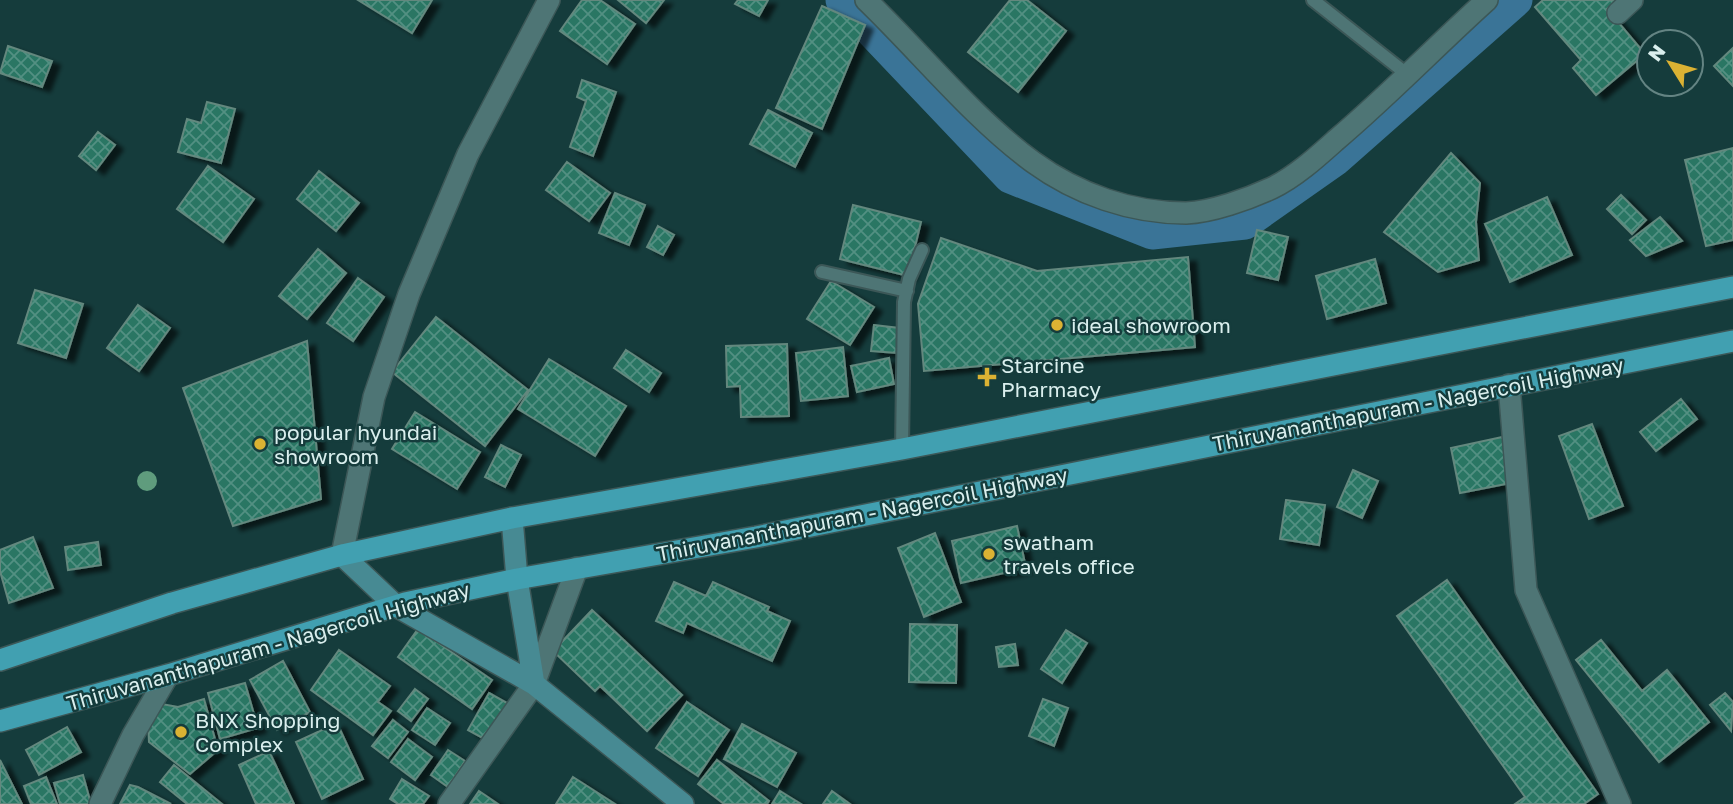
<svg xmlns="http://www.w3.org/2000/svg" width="1733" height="804" font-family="'Golos Text',sans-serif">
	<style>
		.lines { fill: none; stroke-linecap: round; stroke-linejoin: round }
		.canal { stroke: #3a7497; stroke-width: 33 }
		.building { fill: url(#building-cross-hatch); stroke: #64887e; stroke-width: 2; filter: url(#shadow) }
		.lane-casing { stroke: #3c5757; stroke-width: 16 }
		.street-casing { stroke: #3c5757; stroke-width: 24 }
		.secondary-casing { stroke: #3c5757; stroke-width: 24 }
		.primary-casing { stroke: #3c5757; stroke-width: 24 }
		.lane { stroke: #4e7575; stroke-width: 12 }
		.street { stroke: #4e7575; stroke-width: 21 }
		.secondary { stroke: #478a93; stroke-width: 21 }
		.primary { stroke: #41a0b1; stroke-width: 21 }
		.tree { fill: #5f9c7d }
		.poi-dot { fill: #dbb233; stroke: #153c3c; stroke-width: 2.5 }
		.labels { text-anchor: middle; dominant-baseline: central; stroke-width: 5; stroke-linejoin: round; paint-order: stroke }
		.poi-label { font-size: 21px; fill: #daefee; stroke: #153c3c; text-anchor: start }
		.street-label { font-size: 21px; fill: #daefee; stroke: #153c3c }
	</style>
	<defs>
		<pattern id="building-cross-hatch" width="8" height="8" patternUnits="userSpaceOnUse" patternTransform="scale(1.75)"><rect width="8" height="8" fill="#297664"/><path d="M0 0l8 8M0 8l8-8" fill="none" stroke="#529082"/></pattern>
		<filter id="shadow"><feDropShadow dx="8" dy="4.5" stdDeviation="2" flood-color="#0009"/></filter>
	</defs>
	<rect width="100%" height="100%" fill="#153c3c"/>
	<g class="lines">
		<path class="canal" d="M842,0L1010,177L1152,233L1245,223L1336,159L1516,0"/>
	</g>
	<path class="building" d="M358,0H432L412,33Z
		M582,0H600L635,24L607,64L560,31Z
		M618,0H664L646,23Z
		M738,0H768L759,16L735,4Z
		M1010,0H1027L1066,31L1018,92L968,52Z
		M1543,0H1618L1607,9L1645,54L1596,95L1573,68L1581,60L1535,7Z
		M822,6L865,25L822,129L776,108Z
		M8,46L52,61L42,87L0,73Z
		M1733,48V86L1714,66Z
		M582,80L616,92L593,156L570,147L586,101L577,97Z
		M207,102L235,109L221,163L178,152L187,119L201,123Z
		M768,110L812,133L795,167L750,144Z
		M98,132L115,145L96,170L79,156Z
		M1733,148V240L1706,246L1685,160Z
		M1451,153L1480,183L1476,222L1479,260L1438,272L1384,232Z
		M567,162L610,193L589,221L546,190Z
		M208,166L254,199L223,242L177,209Z
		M319,171L359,203L336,231L297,199Z
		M615,193L645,205L629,245L599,233Z
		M1621,195L1646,220L1632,234L1607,209Z
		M1547,197L1572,255L1510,282L1485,224Z
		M853,205L921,222L908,276L840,259Z
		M1660,217L1682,241L1646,256L1630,240Z
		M658,226L674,235L663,255L647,247Z
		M1257,230L1288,237L1278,280L1247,273Z
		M941,238L1037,271L1188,257L1195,347L924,371L918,304Z
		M318,249L346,273L307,319L279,296Z
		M1375,259L1386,303L1327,319L1316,276Z
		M358,278L384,297L353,341L327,323Z
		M831,281L874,307L850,345L807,319Z
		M35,290L83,304L66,358L18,343Z
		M138,305L170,328L139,371L107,348Z
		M436,317L528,390L485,446L392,372Z
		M874,325L899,328L897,353L871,351Z
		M307,341L321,499L233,526L183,388Z
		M787,344L789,416L741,417L740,386L727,387L726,346Z
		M843,347L848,396L801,401L796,353Z
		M626,350L661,373L649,392L614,368Z
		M889,358L894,384L857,392L851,366Z
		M549,359L626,406L595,456L518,409Z
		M1681,399L1697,419L1656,451L1640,432Z
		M415,412L480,452L457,489L392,449Z
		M1592,424L1623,506L1589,519L1559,436Z
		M1507,436L1516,482L1460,493L1451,448Z
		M501,445L521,455L505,487L485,477Z
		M1353,470L1378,481L1362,518L1337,507Z
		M1286,500L1325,505L1319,545L1280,539Z
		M1017,526L1026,568L961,583L952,541Z
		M935,533L961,602L924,617L898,548Z
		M33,537L53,588L9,603L0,571V550Z
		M98,542L101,565L68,570L65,547Z
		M1447,580L1598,794L1584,804H1515L1525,797L1397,616Z
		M674,582L706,596L713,582L769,607L767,611L790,621L772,661L687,623L683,633L656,621Z
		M592,610L682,695L647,731L600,686L595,691L553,651Z
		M910,624L957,625L956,683L909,682Z
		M418,629L492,680L472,709L398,657Z
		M1066,630L1087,643L1062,683L1041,669Z
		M1601,640L1642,691L1667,670L1709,722L1659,762L1576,660Z
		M1015,644L1018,665L999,667L996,647Z
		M339,650L390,686L378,702L391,711L373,735L311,690Z
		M283,661L310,712L277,730L250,680Z
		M245,683L258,728L220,739L208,693Z
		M415,689L428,699L411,721L398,711Z
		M489,693L509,704L488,741L468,730Z
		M1725,693L1733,702L1731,731L1710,705Z
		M204,699L218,750L190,774L149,742L148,721L162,704L178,707Z
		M1043,699L1068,708L1054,746L1029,736Z
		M687,702L729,730L698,776L656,748Z
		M427,708L450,723L435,745L412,730Z
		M393,720L408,732L388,758L372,746Z
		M337,723L363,779L322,799L296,742Z
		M742,724L796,753L777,787L724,759Z
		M67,727L81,752L39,775L26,750Z
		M408,739L432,757L415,780L391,762Z
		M448,750L465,761L448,787L431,775Z
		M269,751L294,804H256L239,765Z
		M0,760L22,804H0Z
		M717,760L769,801L767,804H724L698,784Z
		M174,765L222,804H187L160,782Z
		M83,775L91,804H60L54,783Z
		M46,777L57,804H31L24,786Z
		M573,777L615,804H556Z
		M402,779L429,796L423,804H398L390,799Z
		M130,785L138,787L171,804H120Z
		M479,791L498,804H470Z
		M780,791L801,804H772Z
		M832,791L850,804H823Z"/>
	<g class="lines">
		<g class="lane-casing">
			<path id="lane" d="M1313,0L1408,75
				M822,272L907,291
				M902,449L904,302L909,279L922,250"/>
		</g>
		<g class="street-casing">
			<path id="street" d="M866,0C920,52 973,118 1033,162C1077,194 1131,213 1186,213C1212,212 1248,199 1272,188C1295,177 1317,157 1336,140C1388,96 1436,46 1487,0
				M1618,13L1632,0
				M1509,385L1526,590L1620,804
				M342,555L374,397L409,294L468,154L549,0
				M100,804L133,735L168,675
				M449,804L534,684L577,568"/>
		</g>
		<g class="secondary-casing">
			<path id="secondary" d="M512,518L517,579L534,684L683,804
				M342,555L396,606L534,684"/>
		</g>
		<g class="primary-casing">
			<path id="primary" d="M0,660L172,603L342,555L512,518L902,449L1733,287
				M0,721L168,675L405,603L517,579L756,537L1733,341"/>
		</g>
		<use href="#lane" class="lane"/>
		<use href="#street" class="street"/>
		<use href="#secondary" class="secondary"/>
		<use href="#primary" class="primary"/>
	</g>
	<circle class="tree" cx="147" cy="481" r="10"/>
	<g class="poi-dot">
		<circle cx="1057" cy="325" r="7"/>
		<path d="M983.5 366.5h7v7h7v7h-7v7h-7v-7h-7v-7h7z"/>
		<circle cx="260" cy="444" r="7"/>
		<circle cx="989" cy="554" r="7"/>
		<circle cx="181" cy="732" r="7"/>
	</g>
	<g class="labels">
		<g class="poi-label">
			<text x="1071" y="325">ideal showroom</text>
			<text x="1001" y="365">Starcine<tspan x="1001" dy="24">Pharmacy</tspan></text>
			<text x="274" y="432">popular hyundai<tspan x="274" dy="24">showroom</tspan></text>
			<text x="1003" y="542">swatham<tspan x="1003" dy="24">travels office</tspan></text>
			<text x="195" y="720">BNX Shopping<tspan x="195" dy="24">Complex</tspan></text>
		</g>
		<g class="street-label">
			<text transform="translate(1418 404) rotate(-11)">Thiruvananthapuram - Nagercoil Highway</text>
			<text transform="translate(862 514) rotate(-11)">Thiruvananthapuram - Nagercoil Highway</text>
			<text transform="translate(268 646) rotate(-16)">Thiruvananthapuram - Nagercoil Highway</text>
		</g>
	</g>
	<g transform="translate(1670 63) rotate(307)"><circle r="33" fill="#153c3c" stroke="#648483" stroke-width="2"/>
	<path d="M0-5L12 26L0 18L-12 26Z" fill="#dbb233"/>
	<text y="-10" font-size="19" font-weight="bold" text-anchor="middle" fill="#daefee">N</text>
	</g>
</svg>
